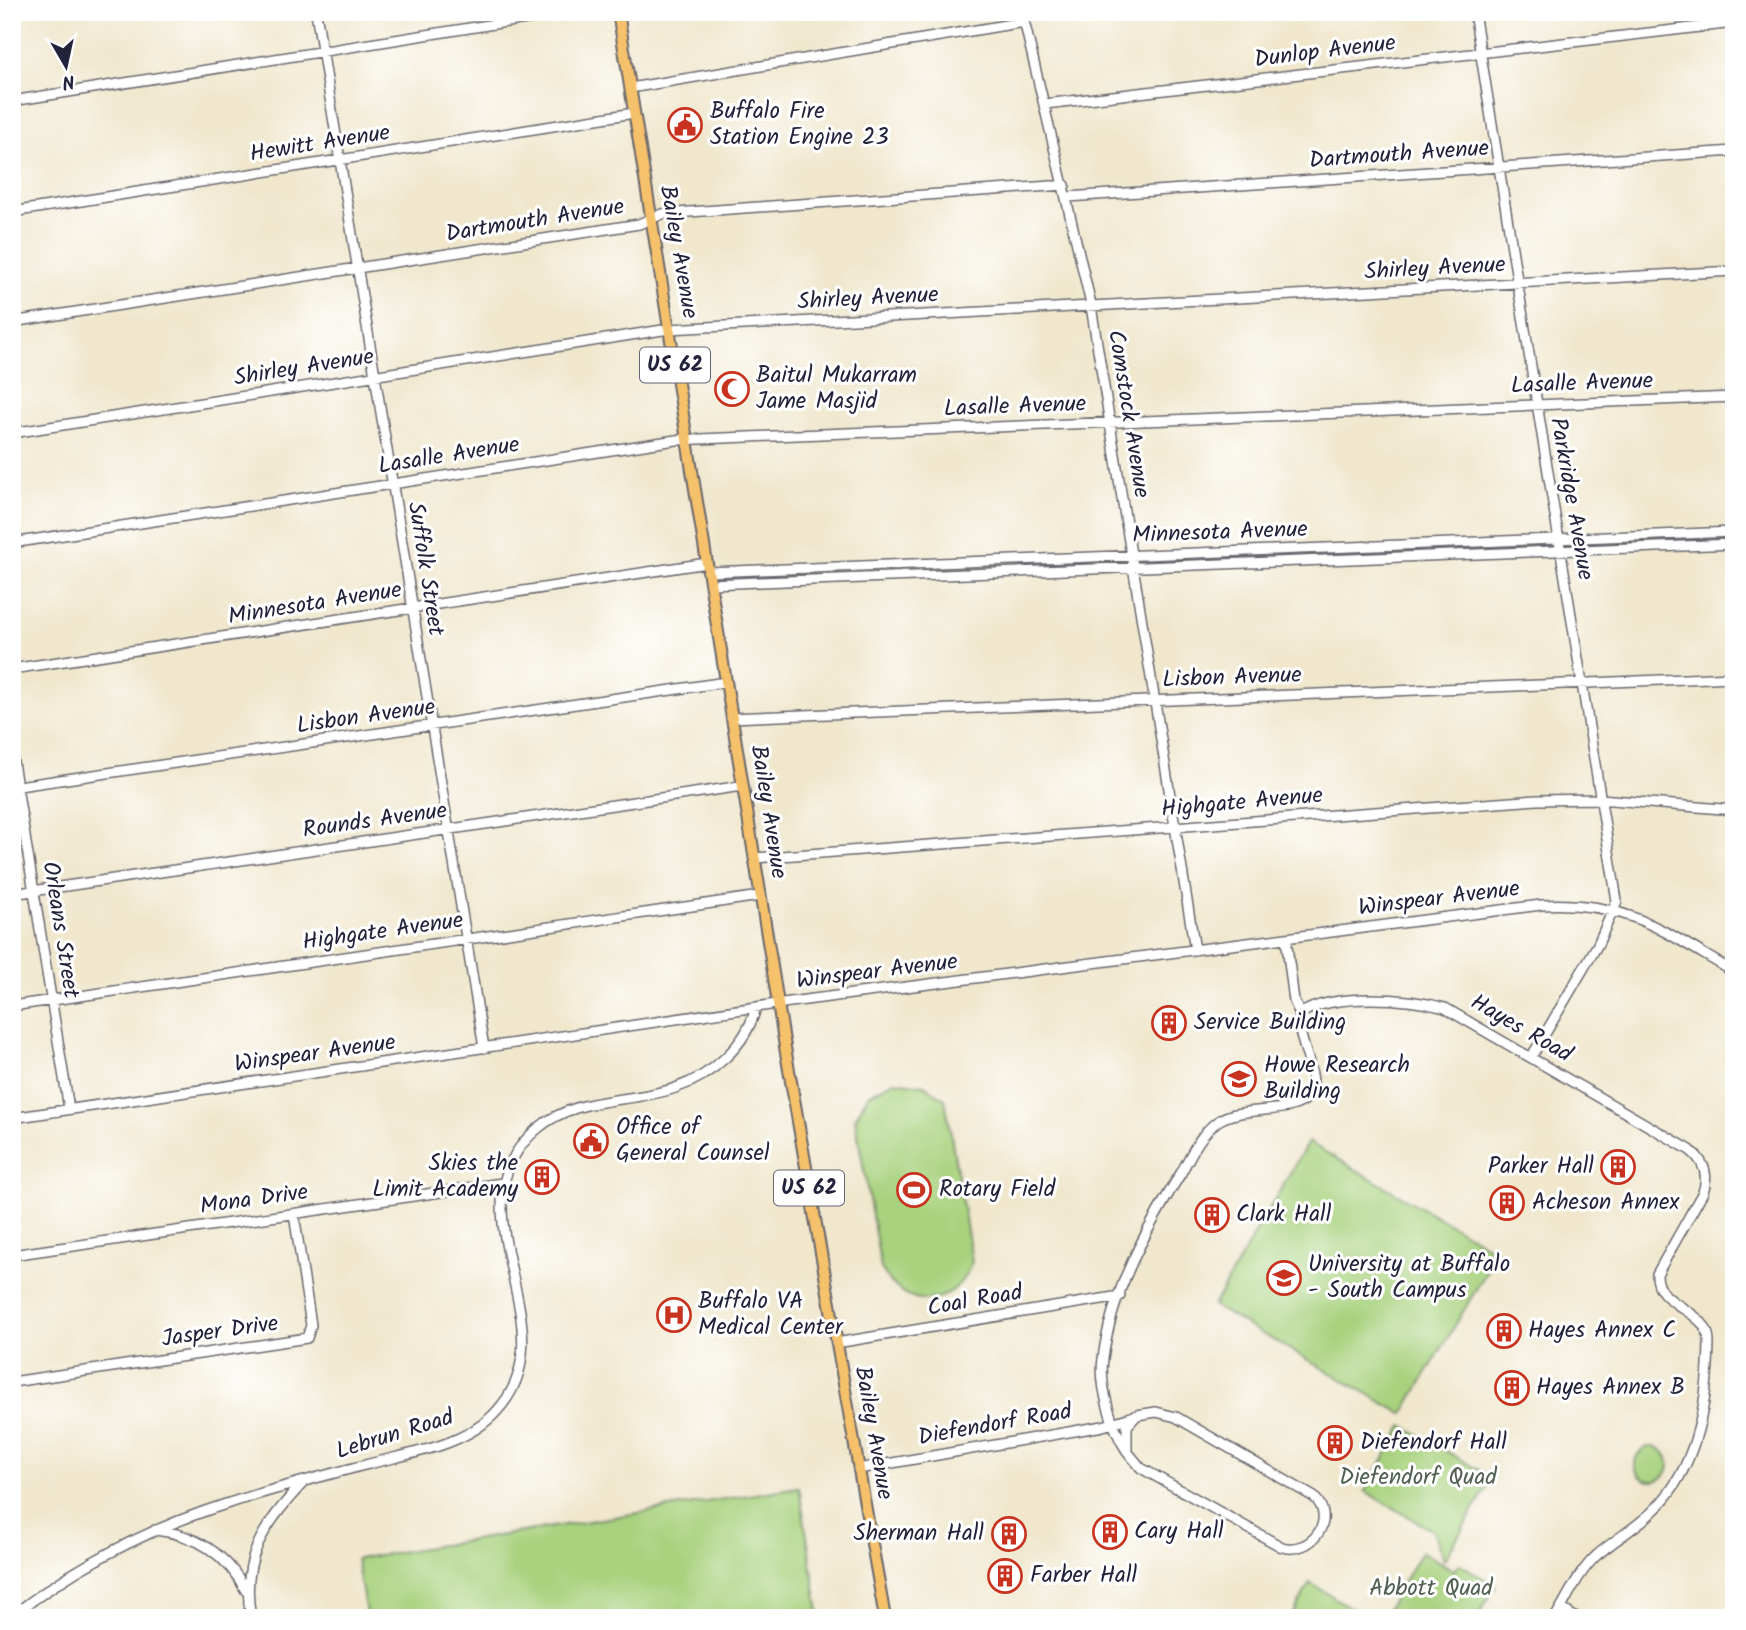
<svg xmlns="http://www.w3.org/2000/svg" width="1746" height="1630" font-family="Kalam,sans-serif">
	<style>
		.green { fill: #a8d27e; stroke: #657a5c; stroke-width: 2 }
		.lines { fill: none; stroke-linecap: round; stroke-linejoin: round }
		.minor-casing { stroke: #6a676e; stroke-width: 12 }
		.major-casing { stroke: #6a676e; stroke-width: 14 }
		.minor { stroke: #fff; stroke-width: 9 }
		.major { stroke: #f5c16b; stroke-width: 10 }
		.labels { text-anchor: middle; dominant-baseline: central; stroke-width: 6; stroke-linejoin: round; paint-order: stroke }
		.shield { fill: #fff; stroke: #646476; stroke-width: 2 }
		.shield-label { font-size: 21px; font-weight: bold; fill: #22223b }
		.street-label { font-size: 23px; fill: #22223b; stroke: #fff }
		.poi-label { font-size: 23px; fill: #22223b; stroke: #fff; text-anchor: start }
		.park-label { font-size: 23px; fill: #516052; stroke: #fff }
	</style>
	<rect width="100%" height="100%" fill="#fff"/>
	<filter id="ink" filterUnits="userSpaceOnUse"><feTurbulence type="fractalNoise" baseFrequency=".0143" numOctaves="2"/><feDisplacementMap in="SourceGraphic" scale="14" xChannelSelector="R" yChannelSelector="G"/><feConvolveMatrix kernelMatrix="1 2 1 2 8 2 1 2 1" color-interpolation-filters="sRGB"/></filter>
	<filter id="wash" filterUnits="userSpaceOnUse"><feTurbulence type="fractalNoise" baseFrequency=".00686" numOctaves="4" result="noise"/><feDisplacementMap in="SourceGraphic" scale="28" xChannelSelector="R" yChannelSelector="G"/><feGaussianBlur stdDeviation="1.57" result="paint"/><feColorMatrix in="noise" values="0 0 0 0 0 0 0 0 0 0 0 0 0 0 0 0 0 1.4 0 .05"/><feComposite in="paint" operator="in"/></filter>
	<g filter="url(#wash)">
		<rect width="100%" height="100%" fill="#f0e7cd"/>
		<path class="green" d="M1542,543V547L1350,553L1352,551Z
			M1336,552V555L1145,561L1147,559Z
			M1118,560V564L927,570L929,568Z
			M894,1081L924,1085L945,1099L972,1261C955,1310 905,1312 881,1268L855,1119L868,1095Z
			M1308,1142L1498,1252L1403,1414L1213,1306Z
			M1403,1426L1493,1478L1444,1560L1433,1531L1365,1491Z
			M1635 1464a17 17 0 1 1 34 0a17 17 0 1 1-34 0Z
			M799,1487L820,1618H367L356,1559Z
			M1421,1552L1454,1570L1460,1564L1496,1586L1477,1618H1382Z
			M1310,1583L1368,1618H1291Z"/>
	</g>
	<g filter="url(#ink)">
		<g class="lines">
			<g class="minor-casing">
				<path id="minor" d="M316,12L484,1048
					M1022,12L1090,300L1195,950
					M1474,12L1617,901L1598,944L1532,1056
					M630,88L1024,22
					M12,101L570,12
					M1045,104L1734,23
					M1068,197L1734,151
					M12,212L634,113
					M12,322L639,224L662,214L1065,185
					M12,433L669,329L1734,271
					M12,543L676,440L1734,397
					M708,572L1734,532
					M710,584L1734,544
					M12,669L707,563
					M731,718L1734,677
					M12,756L69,1109
					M12,787L726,682
					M754,858L1537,800L1600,799L1734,810
					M12,894L742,786
					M1286,938L1294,1001L1300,1014
					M12,1006L760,896
					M1300,1014C1333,992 1409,998 1445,1008L1690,1150C1704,1161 1709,1175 1703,1192L1657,1274C1656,1308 1709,1308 1709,1342C1708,1398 1698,1464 1658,1506C1640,1526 1616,1538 1596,1556C1578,1573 1568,1597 1555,1618
					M12,1118L790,1002L1541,905C1627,900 1663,931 1734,972
					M12,1255L502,1183
					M836,1343L1120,1296
					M12,1382L307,1338L311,1325L294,1214
					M1156,1412L1176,1417L1314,1497C1338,1520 1311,1555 1282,1547L1141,1468L1127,1451V1426L1137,1415Z
					M1127,1451C1112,1429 1099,1385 1103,1359C1111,1292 1146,1230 1181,1173C1191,1155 1200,1134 1218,1121C1241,1105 1293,1116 1309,1096C1323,1078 1294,1038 1300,1014
					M858,1469L1103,1426L1134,1416
					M155,1530C195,1534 227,1554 246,1591
					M1561,1608L1576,1618
					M12,1616C77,1565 148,1529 226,1504C272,1489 319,1477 365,1465C409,1453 464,1447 496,1412C575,1329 444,1208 537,1129C591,1083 665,1116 725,1058C740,1044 751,1028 756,1007
					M251,1618C240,1559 263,1526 302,1484"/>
			</g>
			<g class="major-casing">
				<path id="major" d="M618,12L786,1053L885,1618"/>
			</g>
			<use href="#minor" class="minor"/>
			<use href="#major" class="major"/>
		</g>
	</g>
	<defs>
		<g id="civic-ring" transform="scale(1.75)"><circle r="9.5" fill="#fff" stroke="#c8321e" stroke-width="1.5"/><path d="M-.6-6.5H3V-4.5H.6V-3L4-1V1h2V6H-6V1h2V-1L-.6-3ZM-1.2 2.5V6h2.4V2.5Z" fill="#c8321e"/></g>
		<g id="mosque-ring" transform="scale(1.75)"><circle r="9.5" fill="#fff" stroke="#c8321e" stroke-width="1.5"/><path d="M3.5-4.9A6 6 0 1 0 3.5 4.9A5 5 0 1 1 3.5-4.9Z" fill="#c8321e"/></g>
		<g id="building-ring" transform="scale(1.75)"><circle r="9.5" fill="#fff" stroke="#c8321e" stroke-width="1.5"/><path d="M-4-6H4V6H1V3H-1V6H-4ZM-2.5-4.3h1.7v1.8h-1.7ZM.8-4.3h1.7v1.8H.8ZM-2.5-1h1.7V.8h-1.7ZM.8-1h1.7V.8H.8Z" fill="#c8321e"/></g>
		<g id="university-ring" transform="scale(1.75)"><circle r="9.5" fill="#fff" stroke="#c8321e" stroke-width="1.5"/><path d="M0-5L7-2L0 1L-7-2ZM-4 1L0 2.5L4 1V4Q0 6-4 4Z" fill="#c8321e"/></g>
		<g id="stadium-ring" transform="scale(1.75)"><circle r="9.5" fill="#fff" stroke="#c8321e" stroke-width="1.5"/><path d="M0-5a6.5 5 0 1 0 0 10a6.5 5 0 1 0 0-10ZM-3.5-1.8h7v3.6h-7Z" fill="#c8321e"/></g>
		<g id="hospital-ring" transform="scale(1.75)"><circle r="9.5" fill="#fff" stroke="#c8321e" stroke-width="1.5"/><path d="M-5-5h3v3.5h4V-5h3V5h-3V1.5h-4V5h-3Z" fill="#c8321e"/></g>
	</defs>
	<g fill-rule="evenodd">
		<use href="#civic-ring" x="685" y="125"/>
		<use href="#mosque-ring" x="732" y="389"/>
		<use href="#building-ring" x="1169" y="1023"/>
		<use href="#university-ring" x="1239" y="1079"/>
		<use href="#civic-ring" x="591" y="1141"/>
		<use href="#building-ring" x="1618" y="1167"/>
		<use href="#building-ring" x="542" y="1177"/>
		<use href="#stadium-ring" x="914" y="1190"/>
		<use href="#building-ring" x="1507" y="1203"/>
		<use href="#building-ring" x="1212" y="1215"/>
		<use href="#university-ring" x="1284" y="1278"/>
		<use href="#hospital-ring" x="674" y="1315"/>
		<use href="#building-ring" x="1504" y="1331"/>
		<use href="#building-ring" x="1512" y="1388"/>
		<use href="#building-ring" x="1335" y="1443"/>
		<use href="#building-ring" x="1110" y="1532"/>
		<use href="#building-ring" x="1009" y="1534"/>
		<use href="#building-ring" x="1005" y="1576"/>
	</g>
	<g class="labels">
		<g class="shield">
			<rect x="640" y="347.5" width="70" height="35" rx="5"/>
			<rect x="774" y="1170.5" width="70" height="35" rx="5"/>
		</g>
		<g class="shield-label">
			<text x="675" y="365">US 62</text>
			<text x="809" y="1188">US 62</text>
		</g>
		<g class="street-label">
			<text transform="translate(1325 52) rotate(-7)">Dunlop Avenue</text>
			<text transform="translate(320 144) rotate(-9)">Hewitt Avenue</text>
			<text transform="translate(1399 155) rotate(-4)">Dartmouth Avenue</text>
			<text transform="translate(535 221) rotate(-9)">Dartmouth Avenue</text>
			<text transform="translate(678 252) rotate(80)">Bailey Avenue</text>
			<text transform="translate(1435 269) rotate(-3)">Shirley Avenue</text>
			<text transform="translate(868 299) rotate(-3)">Shirley Avenue</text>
			<text transform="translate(304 368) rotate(-9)">Shirley Avenue</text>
			<text transform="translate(1582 384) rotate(-2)">Lasalle Avenue</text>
			<text transform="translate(1015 407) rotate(-2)">Lasalle Avenue</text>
			<text transform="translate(1128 414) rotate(81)">Comstock Avenue</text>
			<text transform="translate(449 456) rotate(-9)">Lasalle Avenue</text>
			<text transform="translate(1571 499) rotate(80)">Parkridge Avenue</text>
			<text transform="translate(1220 533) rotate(-2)">Minnesota Avenue</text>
			<text transform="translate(425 569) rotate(81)">Suffolk Street</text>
			<text transform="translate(315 604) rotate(-9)">Minnesota Avenue</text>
			<text transform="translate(1232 678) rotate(-2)">Lisbon Avenue</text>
			<text transform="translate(366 717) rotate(-8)">Lisbon Avenue</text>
			<text transform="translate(1242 803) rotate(-5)">Highgate Avenue</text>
			<text transform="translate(768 812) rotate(81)">Bailey Avenue</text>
			<text transform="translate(375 821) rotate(-8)">Rounds Avenue</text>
			<text transform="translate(1439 899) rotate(-7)">Winspear Avenue</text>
			<text transform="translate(60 930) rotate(81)">Orleans Street</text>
			<text transform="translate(383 932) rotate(-8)">Highgate Avenue</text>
			<text transform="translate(877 972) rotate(-7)">Winspear Avenue</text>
			<text transform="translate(1521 1029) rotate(30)">Hayes Road</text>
			<text transform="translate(315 1054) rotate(-8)">Winspear Avenue</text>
			<text transform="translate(254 1200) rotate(-8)">Mona Drive</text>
			<text transform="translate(975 1301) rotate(-10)">Coal Road</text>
			<text transform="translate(220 1332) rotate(-8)">Jasper Drive</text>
			<text transform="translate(995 1425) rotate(-10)">Diefendorf Road</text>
			<text transform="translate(873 1433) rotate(80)">Bailey Avenue</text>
			<text transform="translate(395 1435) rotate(-17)">Lebrun Road</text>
		</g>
		<g class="poi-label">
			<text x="710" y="112">Buffalo Fire<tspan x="710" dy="26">Station Engine 23</tspan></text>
			<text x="756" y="376">Baitul Mukarram<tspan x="756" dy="26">Jame Masjid</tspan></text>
			<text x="1194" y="1023">Service Building</text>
			<text x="1264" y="1066">Howe Research<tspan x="1264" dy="26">Building</tspan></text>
			<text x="616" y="1128">Office of<tspan x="616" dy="26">General Counsel</tspan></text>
			<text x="518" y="1164" text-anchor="end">Skies the<tspan x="518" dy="26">Limit Academy</tspan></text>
			<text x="1594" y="1167" text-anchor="end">Parker Hall</text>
			<text x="939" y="1190">Rotary Field</text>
			<text x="1532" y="1203">Acheson Annex</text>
			<text x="1236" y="1215">Clark Hall</text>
			<text x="1308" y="1265">University at Buffalo<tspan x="1308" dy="26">- South Campus</tspan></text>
			<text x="698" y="1302">Buffalo VA<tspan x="698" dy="26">Medical Center</tspan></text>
			<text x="1528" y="1331">Hayes Annex C</text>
			<text x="1536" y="1388">Hayes Annex B</text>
			<text x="1360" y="1443">Diefendorf Hall</text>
			<text x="1134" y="1532">Cary Hall</text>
			<text x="984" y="1534" text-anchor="end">Sherman Hall</text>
			<text x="1030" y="1576">Farber Hall</text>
		</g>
		<g class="park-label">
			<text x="1418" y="1478">Diefendorf Quad</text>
			<text x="1431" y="1589">Abbott Quad</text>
		</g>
	</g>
	<rect width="1746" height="1630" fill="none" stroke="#fff" stroke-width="42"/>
	<g transform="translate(66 66) rotate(171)" stroke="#ffffff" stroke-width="5" paint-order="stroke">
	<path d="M0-5L12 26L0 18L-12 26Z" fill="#22223b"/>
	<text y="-10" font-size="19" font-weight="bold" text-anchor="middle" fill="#22223b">N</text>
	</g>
</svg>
